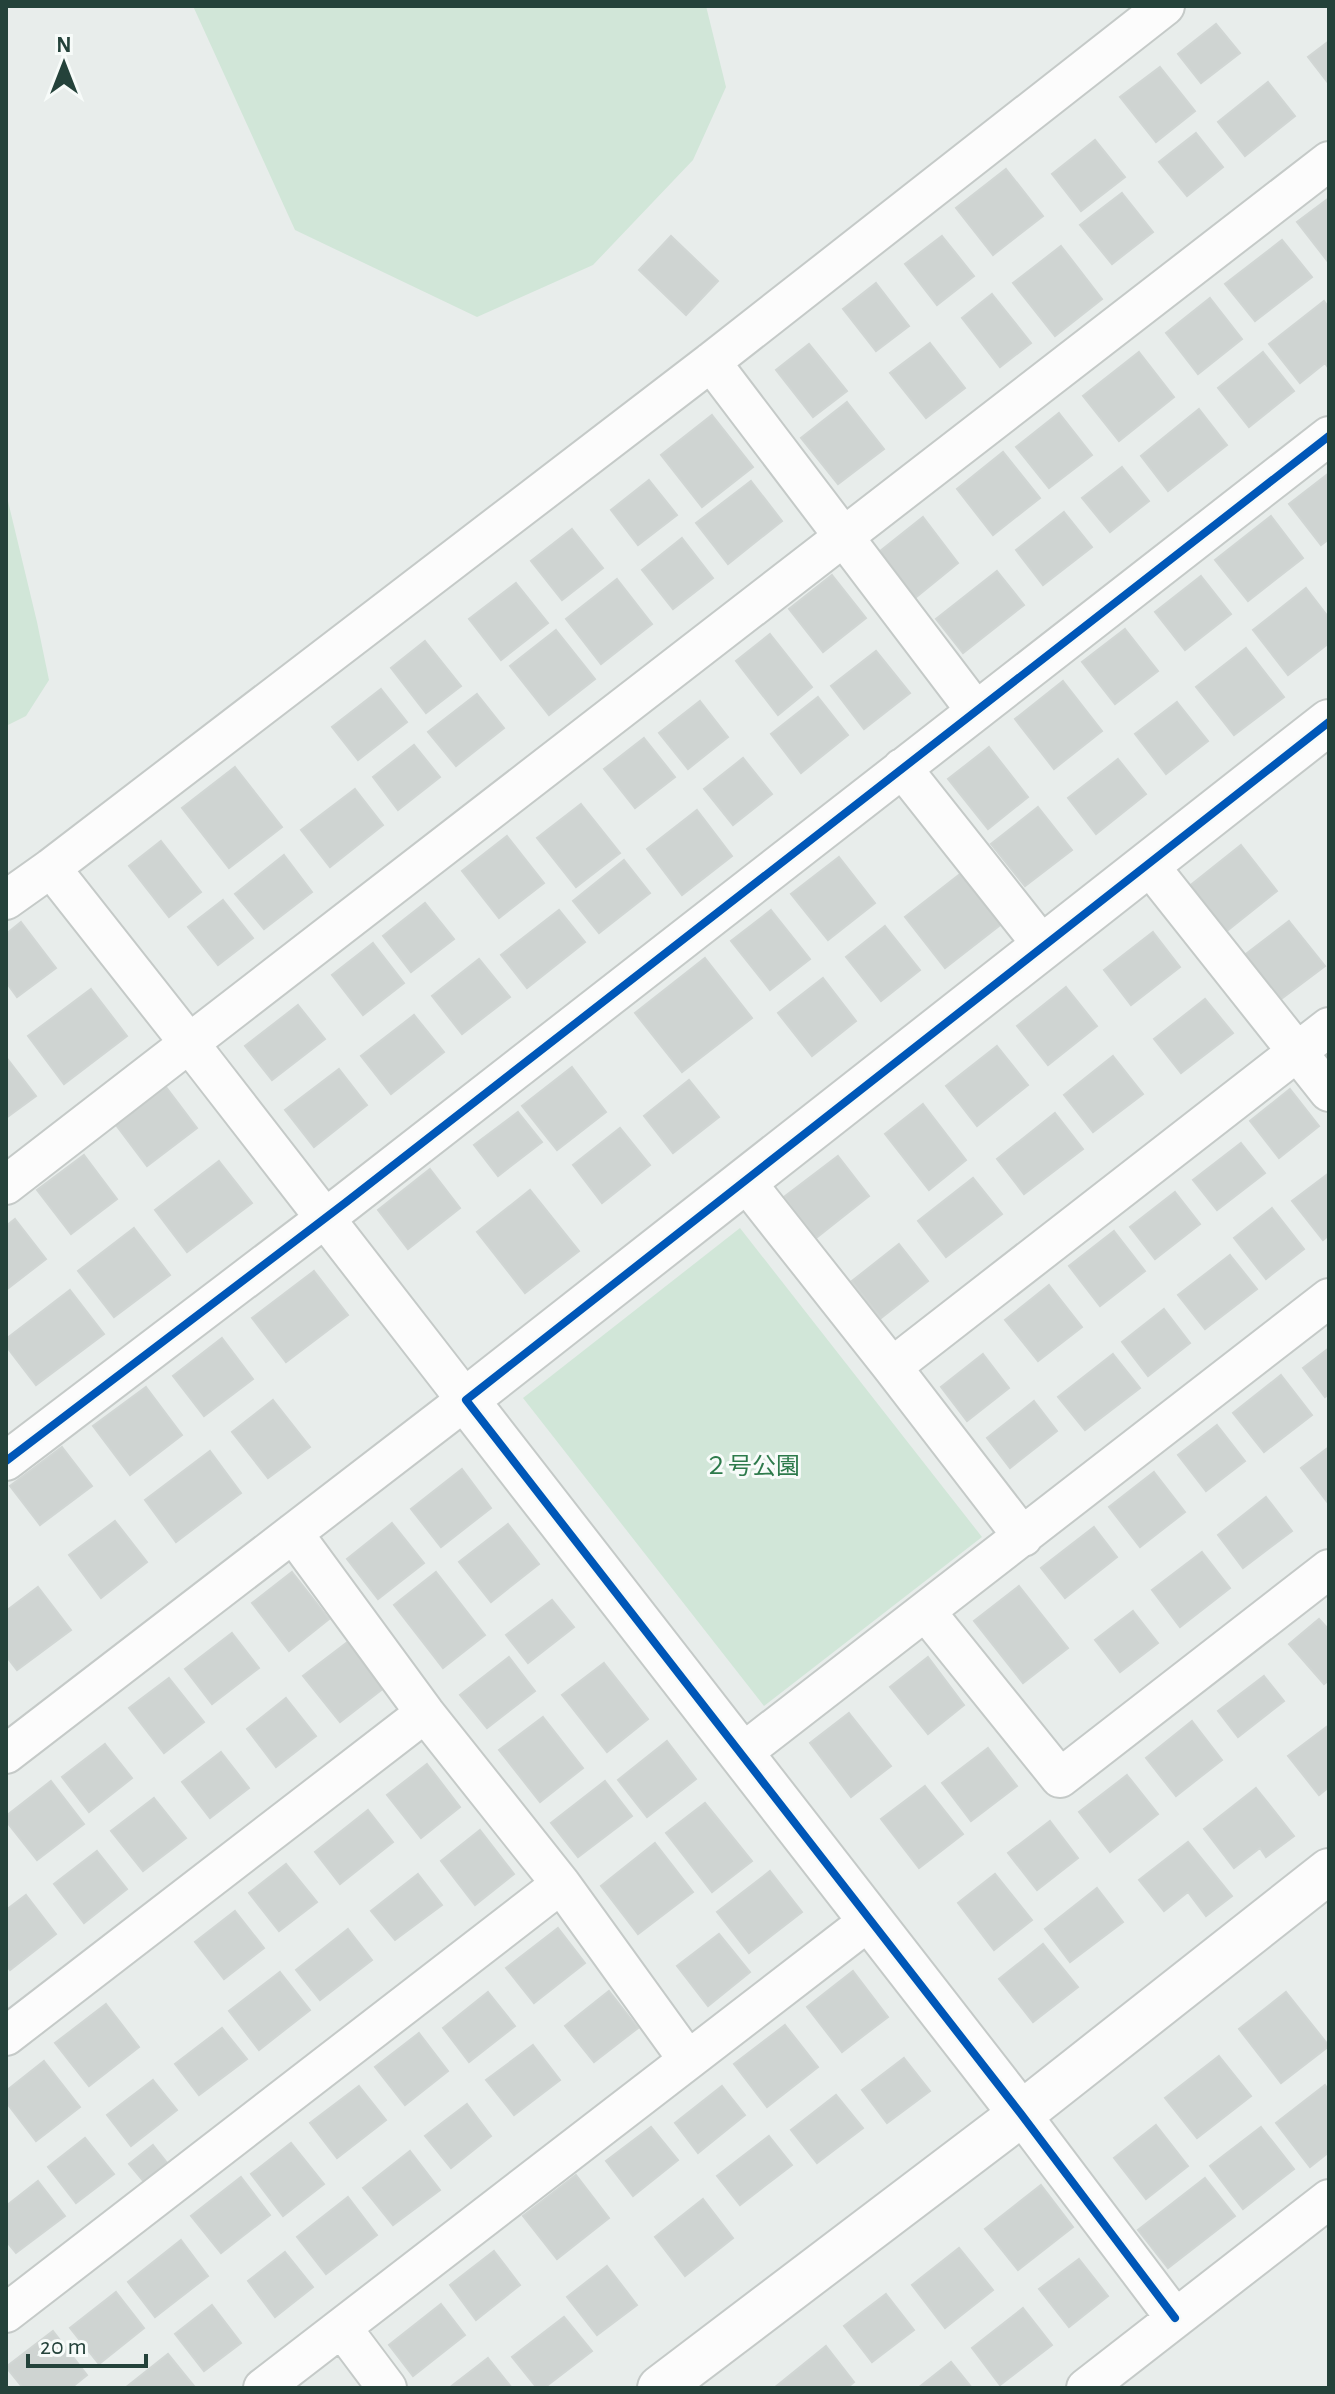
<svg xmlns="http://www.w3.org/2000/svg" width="1335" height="2394" font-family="'Alegreya Sans','Noto Sans JP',sans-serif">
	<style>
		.green { fill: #d1e6d8 }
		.building { fill: #cfd4d2; stroke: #d1d6d4; stroke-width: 2 }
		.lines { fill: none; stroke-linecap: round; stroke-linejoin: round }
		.minor-casing { stroke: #c5cac8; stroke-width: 42 }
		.tertiary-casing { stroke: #c5cac8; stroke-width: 48 }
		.minor { stroke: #fcfcfc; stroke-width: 38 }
		.tertiary { stroke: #fcfcfc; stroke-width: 44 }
		.cycleway-casing { stroke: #f7fbf9; stroke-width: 13 }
		.cycleway { stroke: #0057b8; stroke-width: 8 }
		.labels { text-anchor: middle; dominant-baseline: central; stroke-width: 6; stroke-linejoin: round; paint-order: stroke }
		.park-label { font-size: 24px; fill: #2d7a4b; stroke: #f7fbf9 }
	</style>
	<rect width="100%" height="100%" fill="#e8edeb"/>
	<path class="green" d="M193,6H706L726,87L693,160L593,265L477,317L295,230Z
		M6,493L37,622L49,680L26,716L6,726Z
		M740,1228L982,1537L764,1706L523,1398Z"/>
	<path class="building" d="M1216,24L1240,53L1201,83L1178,54Z
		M1329,41V84L1308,57Z
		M1160,67L1195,111L1156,142L1120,97Z
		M1268,82L1295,116L1245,156L1218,122Z
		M1196,133L1223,167L1187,196L1159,162Z
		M1095,140L1125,177L1081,211L1052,174Z
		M1006,169L1043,216L993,255L956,208Z
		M1122,193L1153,232L1112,264L1080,225Z
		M1329,198V263L1297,222Z
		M671,236L718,281L686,315L639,270Z
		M942,236L974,276L937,305L905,264Z
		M1282,240L1312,277L1255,321L1225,284Z
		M1061,246L1102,299L1055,336L1013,283Z
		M876,283L909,326L876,351L843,309Z
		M992,294L1031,343L1000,367L962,318Z
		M1210,298L1242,339L1198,374L1166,333Z
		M1324,301L1329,308V369L1325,363L1300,383L1269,344Z
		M930,343L965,388L926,418L890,373Z
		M809,344L847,391L813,417L776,370Z
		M1139,352L1174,397L1119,441L1083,396Z
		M1263,352L1294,391L1249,427L1218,388Z
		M847,402L884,449L838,484L801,438Z
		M1199,409L1227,445L1168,491L1141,456Z
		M1059,413L1092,455L1049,488L1016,447Z
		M712,415L753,467L702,507L661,455Z
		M1003,452L1040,498L993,535L957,489Z
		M1122,467L1149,501L1110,532L1082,498Z
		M1329,473V539L1321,545L1289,504Z
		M649,480L677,515L638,545L611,510Z
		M751,481L782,521L728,564L696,523Z
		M1064,512L1092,547L1043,585L1016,550Z
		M1271,516L1303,558L1248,601L1215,560Z
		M923,517L958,563L915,598L879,552Z
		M572,529L603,568L562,600L531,561Z
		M682,538L713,578L673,609L642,570Z
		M997,571L1024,605L963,653L936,619Z
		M832,575L866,618L823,652L789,609Z
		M1201,576L1231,614L1185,650L1155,612Z
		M617,579L652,624L601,664L566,619Z
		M516,583L548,623L501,660L469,619Z
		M1306,588L1329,618V643L1288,675L1253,630Z
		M1125,629L1158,671L1115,704L1082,662Z
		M556,630L595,679L549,715L510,666Z
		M770,634L812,687L778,715L736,661Z
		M425,641L461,686L426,713L391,668Z
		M1246,648L1284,697L1234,735L1196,687Z
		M876,651L910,693L864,729L831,686Z
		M1063,681L1102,731L1054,769L1015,719Z
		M381,689L407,722L358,760L332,727Z
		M477,694L504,728L456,766L428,732Z
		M818,697L848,735L801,773L771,734Z
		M700,701L728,737L688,769L659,733Z
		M1177,702L1208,741L1166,774L1135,734Z
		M644,738L675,777L635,808L604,769Z
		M414,745L440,777L398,810L373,777Z
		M989,747L1028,797L988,829L948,779Z
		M743,758L772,794L733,825L704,789Z
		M1118,759L1146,794L1096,834L1068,798Z
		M235,767L282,827L229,868L182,808Z
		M355,789L383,825L330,867L301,830Z
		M581,804L620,853L576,887L537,838Z
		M1038,807L1072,850L1025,886L991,844Z
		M697,810L732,856L682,895L647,849Z
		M507,836L544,883L499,918L462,871Z
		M161,841L201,892L169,917L129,866Z
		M1241,845L1277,891L1223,934L1187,888Z
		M284,855L312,892L264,929L235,894Z
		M839,857L875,903L828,940L791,894Z
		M624,860L650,893L599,933L573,901Z
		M964,871L1004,922L945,968L905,917Z
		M223,900L253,938L218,965L188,927Z
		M425,903L454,939L411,972L383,936Z
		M559,910L585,942L527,988L501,955Z
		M771,910L810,959L770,990L731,941Z
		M1289,921L1325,966L1277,1002L1242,957Z
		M21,922L56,968L17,997L6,982V934Z
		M885,926L920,970L881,1001L846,957Z
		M1153,932L1180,967L1131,1005L1104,970Z
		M373,943L404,983L363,1015L332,975Z
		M705,958L752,1018L682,1072L635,1013Z
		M479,959L510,997L462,1034L432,996Z
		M823,978L856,1021L812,1056L778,1013Z
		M1066,987L1097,1026L1048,1065L1017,1026Z
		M91,989L127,1036L64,1084L28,1036Z
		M1205,999L1233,1033L1181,1073L1154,1039Z
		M298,1005L325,1039L272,1080L245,1046Z
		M414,1015L444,1052L391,1094L361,1056Z
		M997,1046L1028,1085L977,1126L946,1086Z
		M1113,1056L1143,1094L1093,1132L1064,1095Z
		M6,1057L36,1096L6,1118Z
		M572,1067L606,1112L557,1150L522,1106Z
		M339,1069L367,1105L314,1147L285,1110Z
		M689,1080L719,1117L673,1153L644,1116Z
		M166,1087L197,1128L147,1166L116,1125Z
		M1290,1089L1319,1126L1279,1158L1250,1121Z
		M923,1104L966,1160L929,1190L885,1134Z
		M518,1112L542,1142L498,1176L474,1145Z
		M1055,1113L1083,1149L1024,1194L997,1159Z
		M620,1128L650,1165L602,1203L573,1165Z
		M1241,1143L1265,1173L1217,1210L1193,1180Z
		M84,1155L117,1199L71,1234L37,1190Z
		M838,1156L869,1196L816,1238L784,1197Z
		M219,1161L252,1203L187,1252L155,1210Z
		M430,1169L460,1208L408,1249L378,1210Z
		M1329,1173V1235L1323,1240L1292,1201Z
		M973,1178L1002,1214L946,1257L918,1221Z
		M530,1190L579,1251L525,1293L477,1232Z
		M1175,1192L1200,1224L1155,1259L1130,1227Z
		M1272,1208L1304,1249L1266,1279L1234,1238Z
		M15,1219L46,1259L6,1290V1226Z
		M134,1228L170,1275L114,1317L78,1271Z
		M1114,1231L1145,1271L1100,1306L1069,1266Z
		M899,1244L928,1281L881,1318L852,1281Z
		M1230,1255L1257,1289L1205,1329L1178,1295Z
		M314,1271L348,1315L286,1362L252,1318Z
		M1049,1285L1082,1327L1038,1361L1005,1320Z
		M70,1290L104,1334L36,1385L6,1346V1339Z
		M1164,1309L1190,1343L1148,1376L1122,1342Z
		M222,1338L253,1379L204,1416L173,1376Z
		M1329,1348V1394L1325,1397L1303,1368Z
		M983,1354L1009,1388L967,1421L941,1387Z
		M1113,1354L1140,1388L1085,1430L1058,1397Z
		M1281,1375L1312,1415L1264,1452L1233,1413Z
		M146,1387L182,1435L130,1475L93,1426Z
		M273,1400L310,1447L268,1478L232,1432Z
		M1034,1401L1057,1431L1010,1468L987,1438Z
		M1217,1425L1245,1461L1206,1491L1178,1455Z
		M62,1447L92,1486L40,1525L10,1486Z
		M1329,1447V1502L1328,1503L1301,1468Z
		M210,1451L241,1493L176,1542L145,1500Z
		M462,1469L491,1508L441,1547L411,1509Z
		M1154,1472L1185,1512L1140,1547L1109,1507Z
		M1266,1497L1292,1531L1243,1568L1218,1535Z
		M115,1521L147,1562L101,1598L69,1555Z
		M392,1523L424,1563L378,1599L347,1559Z
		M508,1524L539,1564L491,1602L459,1562Z
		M1094,1527L1117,1557L1065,1598L1041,1568Z
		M1202,1552L1230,1588L1180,1627L1152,1590Z
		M292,1572L329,1619L289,1651L252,1603Z
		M436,1572L485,1635L443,1668L394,1605Z
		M1019,1586L1068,1648L1023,1683L974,1621Z
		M38,1587L71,1630L17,1670L6,1656V1611Z
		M552,1600L574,1627L528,1663L506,1635Z
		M1133,1611L1158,1643L1120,1672L1095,1640Z
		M1319,1619L1329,1630V1680L1324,1684L1289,1644Z
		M232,1633L259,1668L212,1704L185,1669Z
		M349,1641L385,1687L340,1722L303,1676Z
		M509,1657L535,1691L487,1728L460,1695Z
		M928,1657L964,1705L928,1734L890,1687Z
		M604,1663L648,1719L607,1752L562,1695Z
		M1264,1676L1284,1701L1238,1737L1218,1711Z
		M169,1678L204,1722L164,1753L129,1708Z
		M286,1698L316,1736L276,1767L247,1729Z
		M849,1713L891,1766L851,1797L810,1743Z
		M543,1717L583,1768L540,1802L499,1750Z
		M1192,1721L1222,1760L1176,1796L1146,1758Z
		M1329,1725V1787L1319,1795L1288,1756Z
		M667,1741L696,1779L647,1817L618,1780Z
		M105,1744L132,1778L89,1812L62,1777Z
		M988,1748L1017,1786L971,1821L942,1783Z
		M221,1752L249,1788L210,1818L182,1782Z
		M427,1764L460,1807L421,1838L387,1795Z
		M1127,1775L1158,1814L1110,1852L1079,1812Z
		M51,1781L84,1824L37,1860L6,1821V1816Z
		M605,1781L632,1816L578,1857L551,1823Z
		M925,1786L963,1834L919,1868L881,1819Z
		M1256,1788L1294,1836L1266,1857L1260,1848L1234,1868L1204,1829Z
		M154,1798L186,1838L143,1871L111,1831Z
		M705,1803L752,1861L712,1892L666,1833Z
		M368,1810L393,1842L340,1884L315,1852Z
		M1050,1821L1078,1858L1037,1890L1008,1853Z
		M480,1830L514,1874L475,1905L441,1861Z
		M1188,1842L1232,1896L1206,1916L1188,1892L1164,1911L1139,1880Z
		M655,1843L693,1892L638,1934L601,1886Z
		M97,1851L127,1889L84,1923L54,1884Z
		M286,1864L317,1902L279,1931L249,1893Z
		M770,1871L802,1912L749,1953L717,1912Z
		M418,1874L442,1905L395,1940L371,1911Z
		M995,1874L1032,1920L994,1950L958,1903Z
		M1097,1888L1123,1922L1070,1962L1045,1929Z
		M26,1895L56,1934L10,1970L6,1965V1910Z
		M235,1911L264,1948L224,1979L195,1942Z
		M558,1928L585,1963L534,2003L506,1968Z
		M348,1929L372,1960L320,2000L296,1970Z
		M719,1934L750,1972L708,2006L677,1966Z
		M1043,1944L1078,1987L1033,2022L999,1979Z
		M853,1971L888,2017L842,2052L807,2007Z
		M280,1972L310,2010L259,2050L229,2011Z
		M609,1991L638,2028L594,2062L565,2026Z
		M488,1992L515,2026L469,2062L443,2028Z
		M1286,1992L1329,2046L1281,2083L1239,2029Z
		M106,2004L139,2047L89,2086L55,2043Z
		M785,2025L818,2067L767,2107L734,2064Z
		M222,2028L247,2059L199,2095L175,2064Z
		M419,2033L448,2071L405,2105L375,2067Z
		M533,2045L560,2080L514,2115L486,2080Z
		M1219,2056L1251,2096L1197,2138L1165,2098Z
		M904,2058L930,2091L887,2123L862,2090Z
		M44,2061L80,2107L36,2141L6,2102V2091Z
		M153,2080L177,2110L131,2146L107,2115Z
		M1325,2085L1329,2091V2152L1310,2167L1276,2123Z
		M359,2086L386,2120L337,2158L310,2123Z
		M722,2086L745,2115L698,2153L675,2123Z
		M836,2095L863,2128L817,2163L791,2130Z
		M467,2104L491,2136L451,2168L425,2136Z
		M1156,2125L1188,2166L1146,2199L1114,2158Z
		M651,2127L678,2160L633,2196L606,2161Z
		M1261,2127L1294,2169L1243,2209L1210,2166Z
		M769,2136L792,2165L740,2205L717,2176Z
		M85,2138L114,2174L76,2203L48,2167Z
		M291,2143L324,2184L283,2216L251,2174Z
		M153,2145L168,2164L144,2182L129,2164Z
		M410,2151L440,2190L393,2225L363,2188Z
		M576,2175L609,2218L557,2259L523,2216Z
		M241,2177L270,2215L221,2253L191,2216Z
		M1205,2178L1235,2216L1168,2268L1138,2230Z
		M38,2181L65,2216L16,2253L6,2241V2206Z
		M1041,2185L1073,2227L1018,2270L985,2229Z
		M348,2197L377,2235L326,2274L297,2237Z
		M703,2199L733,2238L685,2276L655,2237Z
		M181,2240L208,2276L155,2317L128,2282Z
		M959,2248L993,2290L945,2328L912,2285Z
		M494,2251L520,2285L476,2320L450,2285Z
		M285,2252L313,2287L275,2317L248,2281Z
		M1079,2259L1108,2296L1069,2327L1039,2289Z
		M607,2266L637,2305L597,2335L567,2297Z
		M116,2292L144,2328L99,2364L70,2328Z
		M886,2294L914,2330L872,2362L844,2326Z
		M441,2304L465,2335L413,2376L389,2345Z
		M212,2305L241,2343L204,2371L175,2334Z
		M1023,2308L1052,2345L1000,2385L972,2348Z
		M564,2317L592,2351L544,2388H537L512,2357Z
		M53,2331L87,2375L71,2388H23L6,2367Z
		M826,2346L854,2382L847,2388H774Z
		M168,2354L194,2386L191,2388H125Z
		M488,2358L512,2388H449Z
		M951,2362L972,2388H918Z"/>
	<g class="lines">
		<g class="minor-casing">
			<path id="minor" d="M711,362L976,711
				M902,768L1043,946
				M1148,864L1329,1092
				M6,900L51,868L711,362L1165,6
				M745,1181L892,1367L1023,1537
				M6,1185L1329,161
				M892,1367L1329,1027
				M6,1461L345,1203L1329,436
				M293,1533L425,1713L561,1884L688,2060
				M926,1612L1060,1778L1329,1569
				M6,1754L466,1400L189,1043L51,868
				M741,1754L1329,1298
				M6,2036L425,1713
				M1021,2114L1175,2318
				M6,2313L561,1884
				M342,2328L387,2388
				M263,2388L870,1920
				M1086,2388L1329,2199"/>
		</g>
		<g class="tertiary-casing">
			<path id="tertiary" d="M1021,2114L466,1400L1329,722
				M660,2388L1021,2114L1329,1871"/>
		</g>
		<use href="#minor" class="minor"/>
		<use href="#tertiary" class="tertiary"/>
		<g class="cycleway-casing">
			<path id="cycleway" d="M6,1461L345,1203L1329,436
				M1175,2318L1021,2114L466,1400L1329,722"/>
		</g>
		<use href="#cycleway" class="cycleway"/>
	</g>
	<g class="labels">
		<g class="park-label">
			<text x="752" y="1467">２号公園</text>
		</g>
	</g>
	<rect width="1335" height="2394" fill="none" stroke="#24423a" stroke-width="16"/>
	<g transform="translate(64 64)" stroke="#f7fbf9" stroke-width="6" paint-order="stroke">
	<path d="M0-6L14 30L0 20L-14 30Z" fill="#24423a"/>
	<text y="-12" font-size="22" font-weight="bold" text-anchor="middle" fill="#24423a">N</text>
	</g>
	<path d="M28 2354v12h118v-12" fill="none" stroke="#24423a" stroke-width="4"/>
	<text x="40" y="2354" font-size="24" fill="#24423a" stroke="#f7fbf9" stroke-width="6" paint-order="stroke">20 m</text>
</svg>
